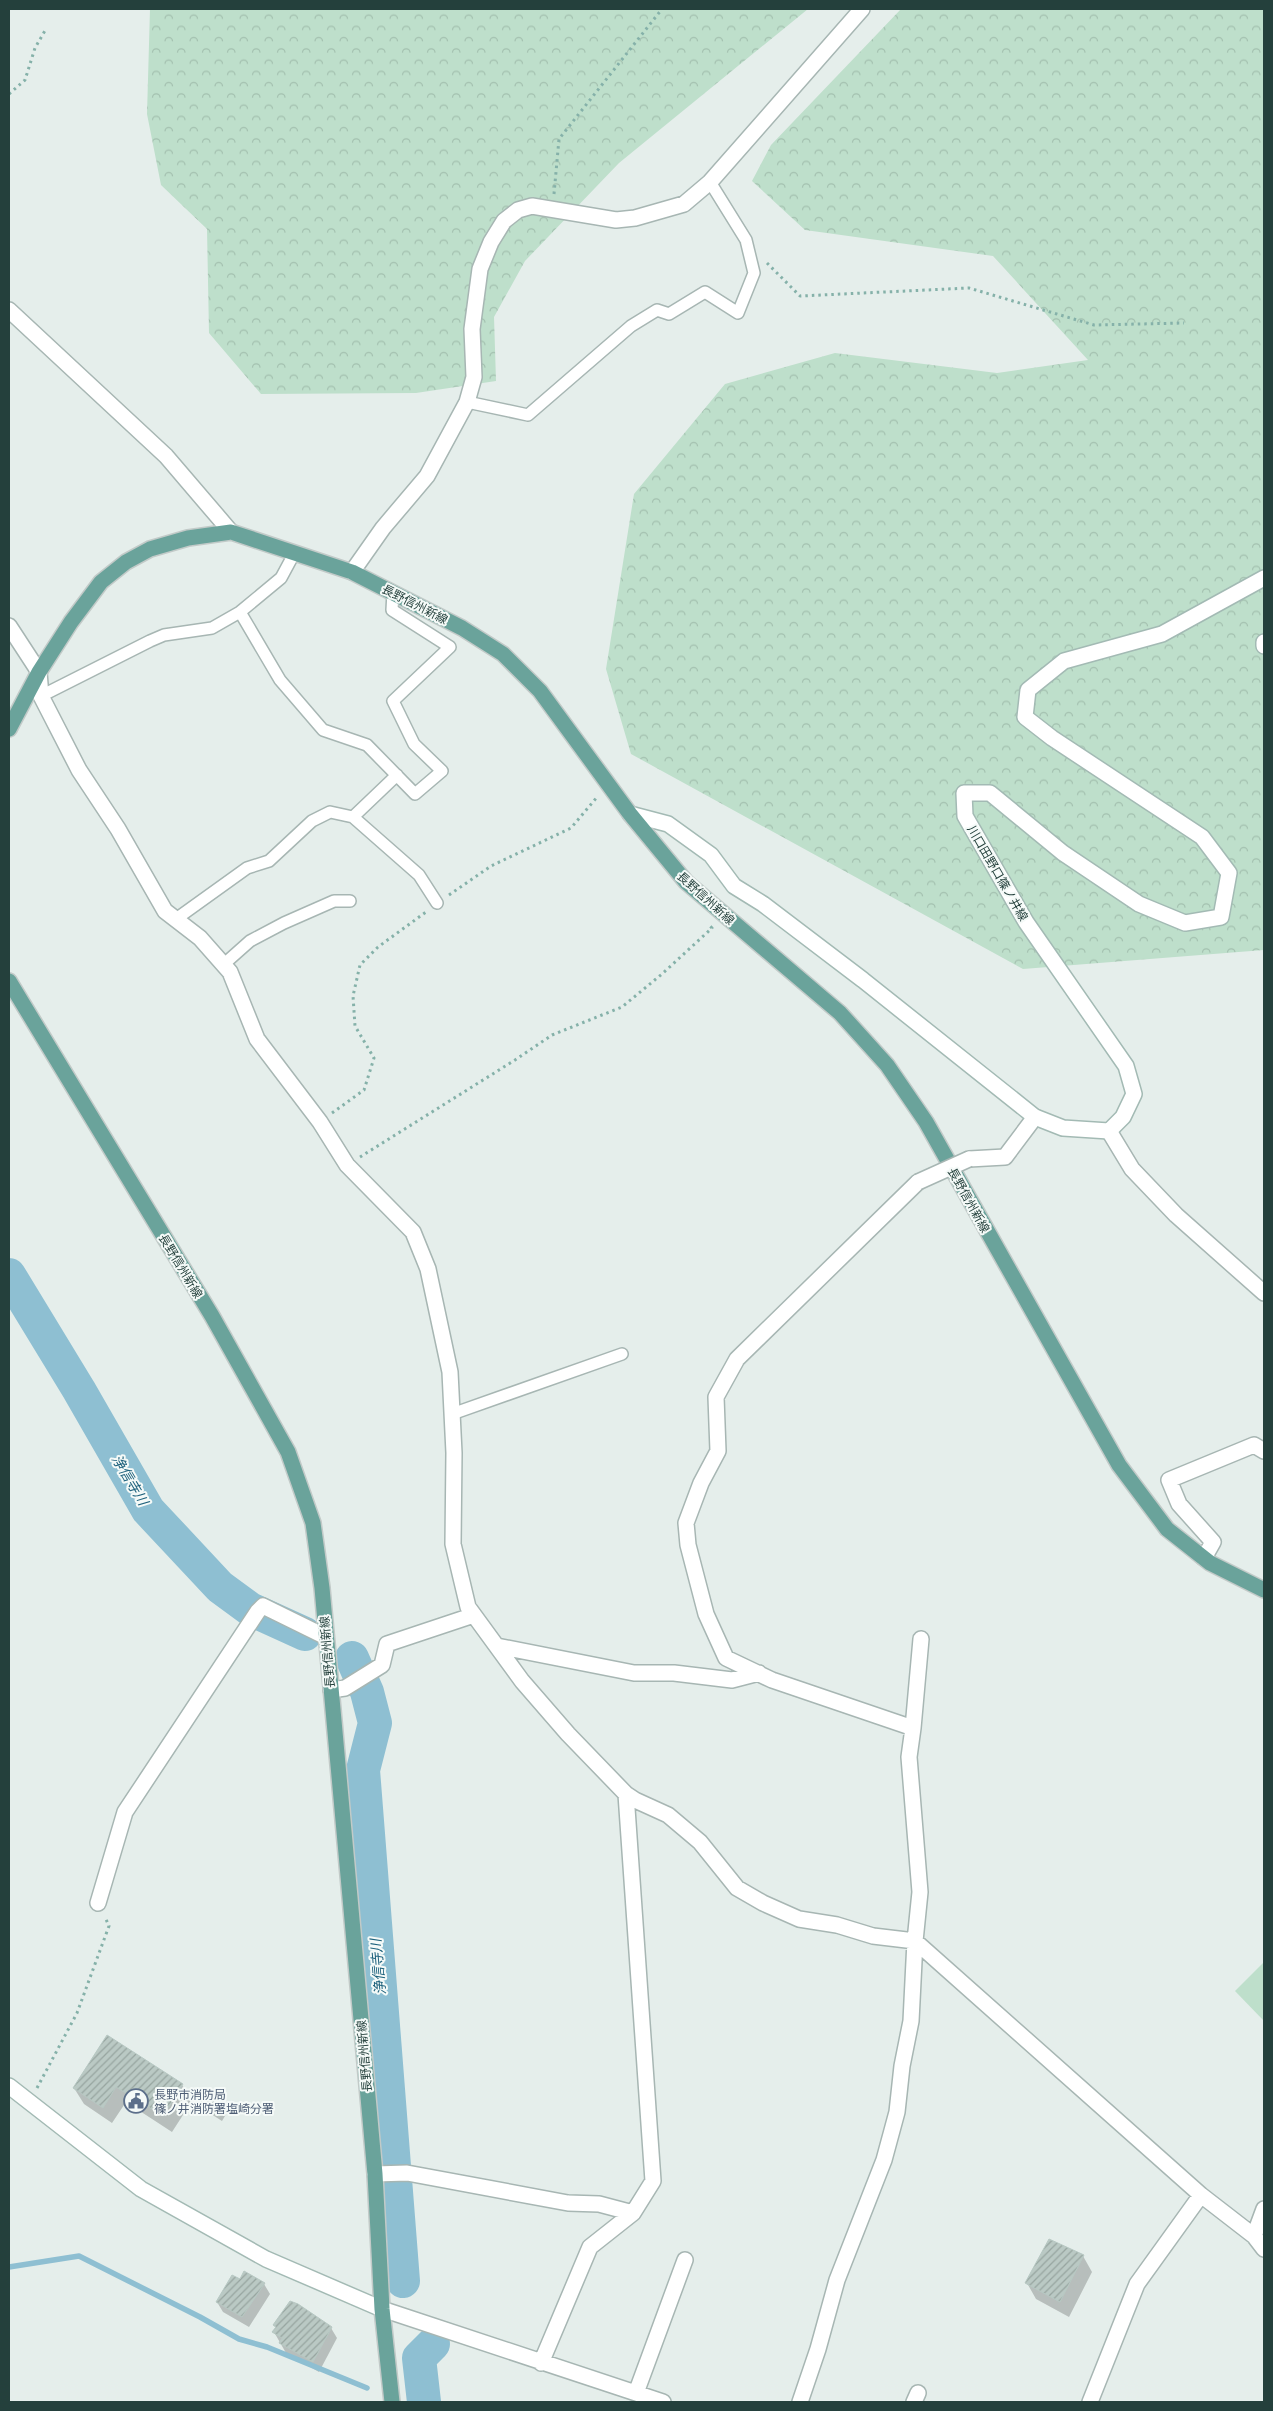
<svg xmlns="http://www.w3.org/2000/svg" width="1273" height="2411" font-family="Ubuntu,'Noto Sans JP',sans-serif">
	<style>
		.grass { fill: #bedfcb }
		.forest { fill: url(#forest-crowns) }
		.shadow { fill: #0003 }
		.lines { fill: none; stroke-linecap: round; stroke-linejoin: round }
		.stream { stroke: #8ebfd2; stroke-width: 5.5 }
		.river { stroke: #8ebfd2; stroke-width: 34 }
		.building { fill: url(#building-hatch); stroke: #b7c8c3 }
		.lane-casing { stroke: #a7b6b3; stroke-width: 14 }
		.street-casing { stroke: #a7b6b3; stroke-width: 18 }
		.secondary-casing { stroke: #a3bab4; stroke-width: 18 }
		.primary-casing { stroke: #c2cac8; stroke-width: 18 }
		.path { stroke: #85b1a9; stroke-width: 3; stroke-dasharray: 2.5 4; stroke-linecap: butt }
		.lane { stroke: #fff; stroke-width: 11 }
		.street { stroke: #fff; stroke-width: 15 }
		.secondary { stroke: #fff; stroke-width: 15 }
		.primary { stroke: #6aa39b; stroke-width: 15 }
		.street-bridge-casing { stroke: #a7b6b3; stroke-width: 18; stroke-linecap: butt }
		.street-bridge { stroke: #fff; stroke-width: 15 }
		.labels { text-anchor: middle; dominant-baseline: central; stroke-width: 4; stroke-linejoin: round; paint-order: stroke }
		.street-label { font-size: 12px; fill: #24403c; stroke: #f5faf8 }
		.service-label { font-size: 12px; fill: #4e5e75; stroke: #f5faf8; text-anchor: start }
		.water-label { font-size: 14px; font-style: italic; fill: #1d617c; stroke: #f5faf8 }
	</style>
	<defs>
		<pattern id="forest-crowns" width="20" height="18" patternUnits="userSpaceOnUse" patternTransform="scale(1.25)"><rect width="20" height="18" fill="#bedfcb"/><path d="M2 6a3 3 0 1 1 6 0M12 15a3 3 0 1 1 6 0" fill="none" stroke="#a3c0af"/></pattern>
		<pattern id="building-hatch" width="6" height="6" patternUnits="userSpaceOnUse" patternTransform="scale(1.25)"><rect width="6" height="6" fill="#bac9c4"/><path d="M-1 1l2-2M0 6l6-6M5 7l2-2" fill="none" stroke="#97a5a0"/></pattern>
	</defs>
	<rect width="100%" height="100%" fill="#e5eeeb"/>
	<path class="grass" d="M1264,1962V2021L1235,1991Z"/>
	<path class="forest" d="M150,9H808L619,163L525,261L494,317L496,381L416,393L261,394L209,333L207,229L161,185L147,114Z
		M901,9H1264V950L1023,969L631,754L606,669L634,494L725,384L835,353L997,373L1088,360L993,256L805,230L752,181L771,145Z"/>
	<path class="shadow" d="M182,2085L192,2101L172,2132L126,2102L112,2123L84,2104L74,2088Z
		M197,2102L225,2106L228,2111L222,2121L200,2107Z
		M1083,2256L1092,2272L1069,2317L1036,2299L1027,2283Z
		M240,2281L264,2284L270,2294L249,2327L223,2312L217,2302Z
		M274,2325L331,2328L337,2338L319,2372L286,2353L274,2332L276,2329Z"/>
	<g class="lines">
		<path class="stream" d="M9,2267L79,2256L200,2317L239,2339L267,2347L367,2388"/>
		<path class="river" d="M9,1275L79,1390L148,1510L220,1587L250,1609L305,1634
			M352,1658L367,1692L375,1723L363,1770L403,2281
			M424,2402L419,2358L433,2344"/>
	</g>
	<path class="building" d="M107,2035L183,2084L163,2116L116,2087L103,2108L73,2088Z
		M203,2090L226,2105L219,2117L196,2102Z
		M1049,2239L1084,2255L1060,2302L1025,2283Z
		M244,2271L265,2283L242,2317L216,2302L232,2275L240,2279Z
		M290,2301L298,2304L332,2327L313,2362L279,2343L282,2338L272,2332L276,2327L273,2325Z"/>
	<g class="lines">
		<g class="lane-casing">
			<path id="lane" d="M467,402L528,415L631,326L657,310L669,314L705,292L738,313L754,273L746,240L710,182
				M240,612L280,680L323,730L367,745L415,794L442,771L414,744L393,701L450,647L392,610L393,592
				M41,696L150,641L164,635L212,628L240,612L281,578L295,552
				M397,775L353,817L419,875L437,903
				M176,919L247,868L269,861L312,821L330,812L353,817
				M223,965L250,941L284,923L334,901H350
				M452,1414L622,1354"/>
		</g>
		<g class="street-casing">
			<path id="street" d="M9,310L166,456L231,532
				M352,572L383,528L427,476L467,402L474,377L472,329L480,269L491,242L504,221L518,210L532,206L616,220L635,218L684,204L710,182L862,9
				M9,626L39,672L41,696L79,770L118,829L165,911L200,938L230,972L257,1039L320,1122L347,1165L413,1232L428,1269L450,1372L454,1453L453,1544L468,1607L522,1681L568,1734L626,1794L635,1800L668,1815L700,1842L737,1888L763,1903L799,1919L837,1925L873,1936L915,1941L1201,2195L1254,2236L1264,2249
				M1109,1131L1132,1169L1176,1215L1264,1293
				M969,1159L1005,1157L1035,1117
				M1204,1558L1213,1542L1179,1504L1169,1480L1254,1445L1264,1451
				M497,1646L634,1673H674L732,1680L759,1673
				M331,1690L345,1688L382,1665L387,1644L474,1615
				M913,1728L921,1639
				M98,1903L125,1812L258,1611L263,1606L326,1637
				M375,2174L407,2173L568,2203L599,2204L633,2213
				M1254,2236L1264,2209
				M382,2309L663,2402
				M541,2363L590,2247L633,2213L653,2181L626,1794
				M636,2393L685,2260
				M800,2402L818,2349L837,2280L884,2160L897,2112L902,2066L911,2021L915,1941L920,1892L909,1757L913,1728L772,1680L726,1658L706,1614L688,1545L686,1523L701,1483L718,1451L716,1397L737,1359L918,1182
				M914,2402L918,2393
				M1090,2402L1137,2284L1201,2195"/>
		</g>
		<g class="secondary-casing">
			<path id="secondary" d="M1264,642V646
				M630,814L668,824L711,855L734,886L763,904L863,980L1035,1117L1063,1128L1109,1131L1123,1117L1134,1094L1126,1066L1026,922L965,816L964,793H990L1063,853L1139,904L1185,923L1221,917L1229,873L1202,837L1052,738L1025,717L1028,690L1064,661L1162,634L1264,578
				M9,2086L141,2189L266,2259L382,2309"/>
		</g>
		<g class="primary-casing">
			<path id="primary" d="M9,729L39,672L71,622L101,582L126,562L150,549L188,538L231,532L352,572L462,628L503,654L540,691L630,814L686,882L840,1013L887,1065L926,1122L1119,1465L1167,1529L1210,1563L1264,1590
				M9,981L212,1316L288,1452L313,1523L322,1588L375,2174L382,2309L392,2402"/>
		</g>
		<path class="path" d="M9,94L25,80L35,48L46,29
			M554,194L559,139L662,9
			M767,263L800,296L969,288L1094,325L1184,323
			M449,895L491,866L571,828L598,796
			M332,1113L364,1090L374,1058L355,1026L353,996L360,965L378,947L426,912
			M360,1157L515,1060L552,1035L622,1007L662,974L712,928L709,925
			M37,2088L77,2013L109,1926L105,1917"/>
		<use href="#lane" class="lane"/>
		<use href="#street" class="street"/>
		<use href="#secondary" class="secondary"/>
		<use href="#primary" class="primary"/>
		<g class="street-bridge-casing">
			<path id="street-bridge" d="M918,1182L969,1159"/>
		</g>
		<use href="#street-bridge" class="street-bridge"/>
	</g>
	<defs>
		<g id="civic-ring" transform="scale(1.25)"><circle r="9.5" fill="#f5faf8" stroke="#5c6f8a" stroke-width="1.5"/><path d="M-.6-6.5H3V-4.5H.6V-3L4-1V1h2V6H-6V1h2V-1L-.6-3ZM-1.2 2.5V6h2.4V2.5Z" fill="#5c6f8a"/></g>
	</defs>
	<g fill-rule="evenodd">
		<use href="#civic-ring" x="136" y="2101"/>
	</g>
	<g class="labels">
		<g class="street-label">
			<text transform="translate(415 604) rotate(27)">長野信州新線</text>
			<text transform="translate(998 873) rotate(60)">川口田野口篠ノ井線</text>
			<text transform="translate(706 898) rotate(42)">長野信州新線</text>
			<text transform="translate(969 1200) rotate(61)">長野信州新線</text>
			<text transform="translate(181 1266) rotate(59)">長野信州新線</text>
			<text transform="translate(327 1652) rotate(-95)">長野信州新線</text>
			<text transform="translate(364 2056) rotate(-95)">長野信州新線</text>
		</g>
		<g class="service-label">
			<text x="154" y="2094">長野市消防局<tspan x="154" dy="14">篠ノ井消防署塩崎分署</tspan></text>
		</g>
		<g class="water-label">
			<text transform="translate(130 1480) rotate(59)">浄信寺川</text>
			<text transform="translate(378 1967) rotate(-95)">浄信寺川</text>
		</g>
	</g>
	<rect width="1273" height="2411" fill="none" stroke="#24403c" stroke-width="20"/>
</svg>
